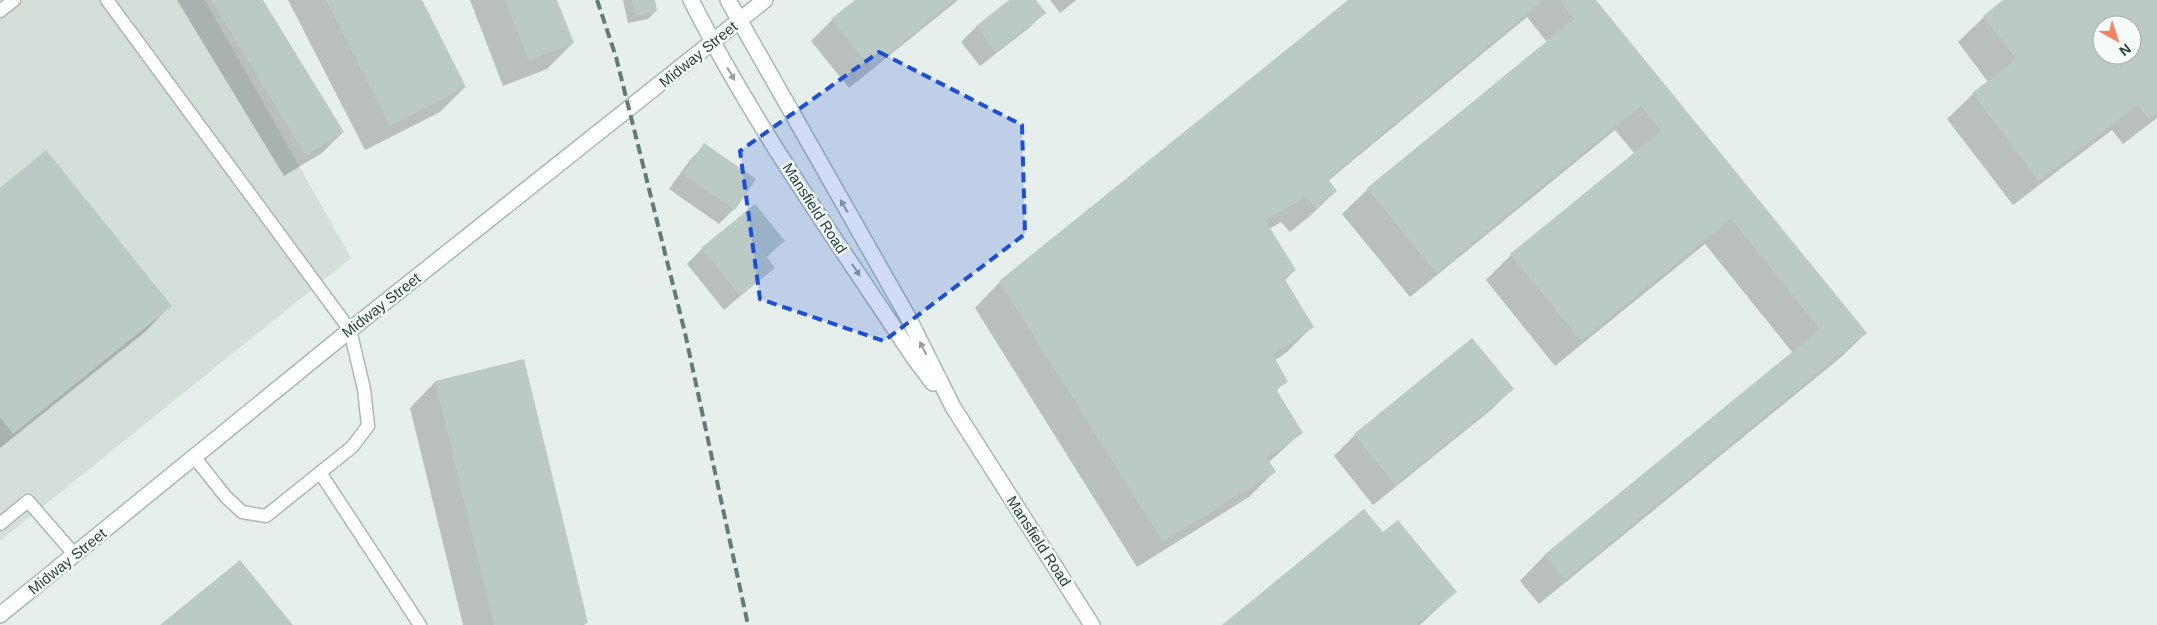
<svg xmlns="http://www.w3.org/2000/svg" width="2157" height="625" font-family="Arial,sans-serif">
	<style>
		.built { fill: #d4dfda }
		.shadow { fill: #0003; fill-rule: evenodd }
		.building { fill: #bbcac4; fill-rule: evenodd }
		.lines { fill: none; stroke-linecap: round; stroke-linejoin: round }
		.lane-casing { stroke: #a8b8b2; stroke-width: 15 }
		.secondary-casing { stroke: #a4bbb3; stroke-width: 18 }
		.lane { stroke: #fff; stroke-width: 12 }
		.secondary { stroke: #fff; stroke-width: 15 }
		.rail { stroke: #5f7d75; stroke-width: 4; stroke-dasharray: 10 5; stroke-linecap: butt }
		.oneway { fill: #92a09c }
		.marked { fill: #1d4ed8; fill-opacity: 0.2; stroke: #1d4ed8; stroke-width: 4; stroke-dasharray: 10 6; stroke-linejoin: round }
		.labels { text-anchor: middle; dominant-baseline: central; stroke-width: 5; stroke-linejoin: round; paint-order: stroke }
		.street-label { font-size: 15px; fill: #24423a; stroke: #f7fbf9 }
	</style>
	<rect width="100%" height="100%" fill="#e6efeb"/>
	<path class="built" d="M0,0H205L351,258L0,541Z"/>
	<path class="shadow" d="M177,0H262L343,132L322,153L284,176Z
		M288,0H421L465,87L440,112L365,150Z
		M470,0H556L573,43L547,69L503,86Z
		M623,0H654L656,11L648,19L628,23Z
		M857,0H958L849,88L811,41L832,20Z
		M1011,0H1034L1044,13L1029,28L980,66L961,42L976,27Z
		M1050,0H1076L1060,13Z
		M1349,0H1594L1866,333L1840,358L1539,604L1520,581L1545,555L1793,353L1705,244L1555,366L1486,280L1511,255L1635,154L1615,130L1410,297L1342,214L1368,189L1547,42L1527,17L1328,181L1336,191L1310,216L1290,232L1281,222L1269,229L1295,270L1285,280L1312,327L1287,352L1275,360L1286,381L1276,391L1302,432L1268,463L1274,472L1249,497L1137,567L975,308L1000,282Z
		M2005,0H2157V118L2123,144L2112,130L2013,205L1947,119L1973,94L1988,82L1958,42L1984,17ZM2102,25H2132V55H2102Z
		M705,145L754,179L734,209L719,224L669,189L690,160Z
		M0,189L170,306L145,332L0,448Z
		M783,241L766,258L773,268L724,310L687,264L702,249Z
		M523,360L587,622L584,625H463L410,408L435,382Z
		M1512,389L1491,410L1373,505L1334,456L1355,435Z
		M1383,534L1455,592L1420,625H1224Z"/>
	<path class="building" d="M211,0H263L344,132L306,156Z
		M326,0H422L466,87L390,126Z
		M505,0H557L574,43L529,61Z
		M632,0H655L657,11L635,16Z
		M855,0H955L871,68L831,19Z
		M1009,0H1036L1046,13L996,52L976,26Z
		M1348,0H1544L1328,179L1337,191L1316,208L1307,197L1265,220L1296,270L1284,278L1314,327L1273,355L1288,382L1276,389L1303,433L1267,458L1276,472L1163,542L999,281Z
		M1559,0H1596L1867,333L1565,580L1544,555L1820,329L1731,219L1581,341L1510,254L1661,131L1641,106L1436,273L1367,188L1574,19Z
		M2003,0H2157V113L2149,119L2138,105L2039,181L1972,93L2016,59L1983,16ZM2102,25H2132V55H2102Z
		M704,143L756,179L735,210L683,174Z
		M46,150L172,306L13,434L0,417V188Z
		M755,204L785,241L766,256L775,268L740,296L701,248Z
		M1472,338L1514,389L1395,485L1354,434Z
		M524,359L588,623L579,625H494L435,381Z
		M1364,509L1383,532L1398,520L1457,592L1416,625H1222Z
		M240,560L293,625H160Z"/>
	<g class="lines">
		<g class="lane-casing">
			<path id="lane" d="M107,0L350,330L364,389L368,426L352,447L266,516L242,512L226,497L195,458
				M0,11L14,0
				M321,474L420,625
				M0,524L28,501L75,555"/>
		</g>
		<g class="secondary-casing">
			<path id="secondary" d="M691,0C754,126 837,241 914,358L933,383
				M728,0L909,319L953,407L1092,625
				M0,615L350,330L765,0"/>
		</g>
		<use href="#lane" class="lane"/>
		<use href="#secondary" class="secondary"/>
		<path class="rail" d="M597,0L616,57L685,333L748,625"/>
	</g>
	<defs><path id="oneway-solid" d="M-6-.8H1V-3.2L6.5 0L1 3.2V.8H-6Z" transform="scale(1.25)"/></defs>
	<g class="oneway">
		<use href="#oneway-solid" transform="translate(731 74) rotate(59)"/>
		<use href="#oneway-solid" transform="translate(844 206) rotate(-120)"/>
		<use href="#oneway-solid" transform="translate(856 270) rotate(57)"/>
		<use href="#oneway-solid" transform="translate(923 348) rotate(-117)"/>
	</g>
	<path class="marked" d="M879,52L1022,125L1025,234L884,341L760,299L740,151Z"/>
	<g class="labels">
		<g class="street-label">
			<text transform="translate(698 54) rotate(-39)">Midway Street</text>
			<text transform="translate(815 208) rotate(57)">Mansfield Road</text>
			<text transform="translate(381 305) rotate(-38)">Midway Street</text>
			<text transform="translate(1039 541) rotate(57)">Mansfield Road</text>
			<text transform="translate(67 561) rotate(-39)">Midway Street</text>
		</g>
	</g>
	<g transform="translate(2117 40) rotate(141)"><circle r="24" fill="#f7fbf9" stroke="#a3b1ad"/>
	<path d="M0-4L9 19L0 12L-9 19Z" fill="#f4845f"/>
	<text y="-8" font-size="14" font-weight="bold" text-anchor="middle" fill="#24423a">N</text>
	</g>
</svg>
